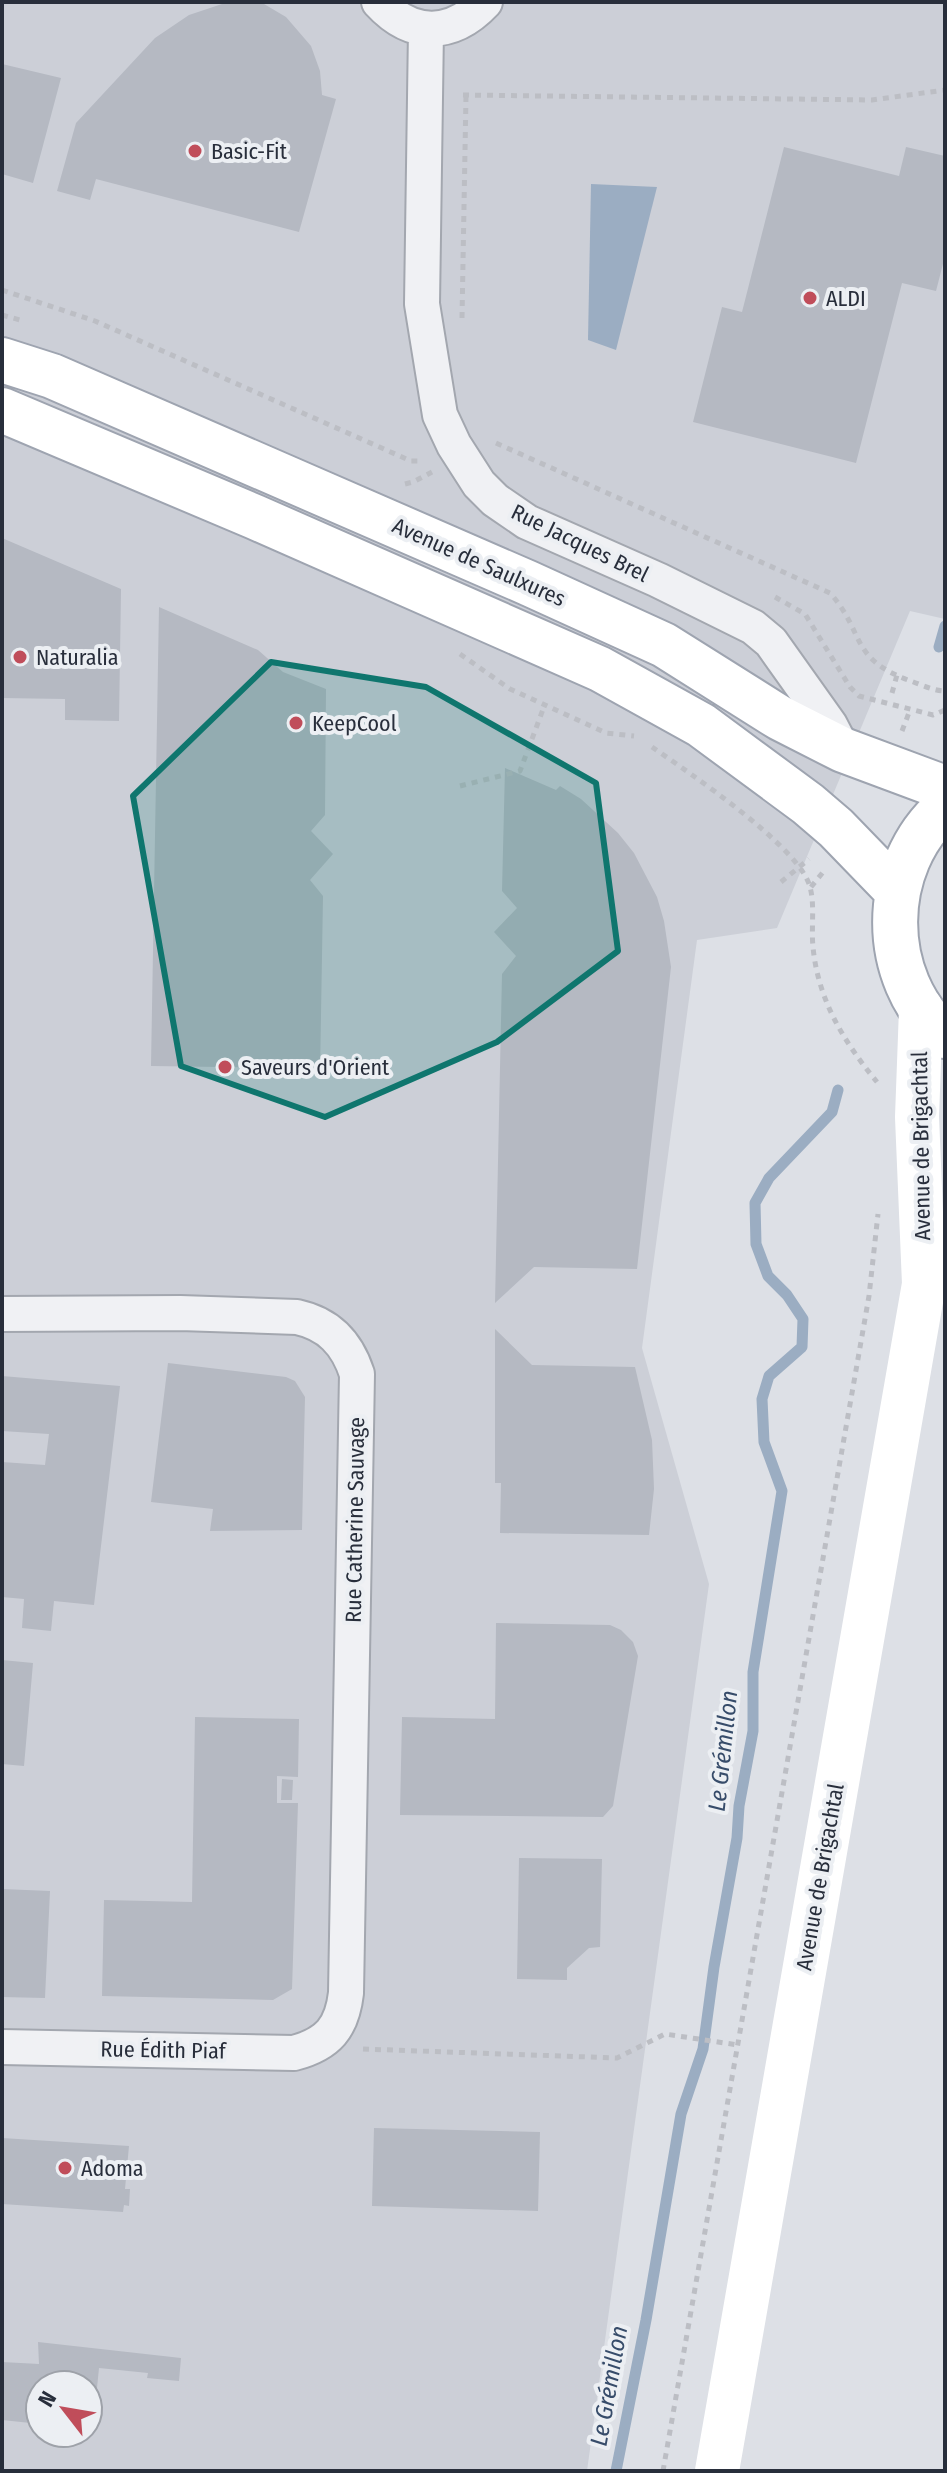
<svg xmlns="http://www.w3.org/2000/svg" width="947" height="2473" font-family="'Fira Sans Condensed',sans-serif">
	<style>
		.built { fill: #cccfd7; fill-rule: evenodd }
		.water { fill: #9badc2 }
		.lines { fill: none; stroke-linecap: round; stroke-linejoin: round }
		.stream { stroke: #9badc2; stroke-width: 11 }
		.building { fill: #b5b9c2 }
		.minor-casing { stroke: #a3a7af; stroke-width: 38 }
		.primary-casing { stroke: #9ea4b0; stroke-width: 48 }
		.path { stroke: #bcbec4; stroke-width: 5; stroke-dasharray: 6 6; stroke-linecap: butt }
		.minor { stroke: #f0f1f4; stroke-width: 34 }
		.secondary { stroke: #fff; stroke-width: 44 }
		.primary { stroke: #fff; stroke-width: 44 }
		.marked { fill: #0f766e; fill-opacity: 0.2; stroke: #0f766e; stroke-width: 6; stroke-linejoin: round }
		.poi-dot { fill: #c04d5a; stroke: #eceff3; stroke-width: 3 }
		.labels { text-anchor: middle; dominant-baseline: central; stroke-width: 8; stroke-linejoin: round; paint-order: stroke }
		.poi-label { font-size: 22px; fill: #282e3b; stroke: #eceff3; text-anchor: start }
		.street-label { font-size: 22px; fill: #282e3b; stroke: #eceff3 }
		.water-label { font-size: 24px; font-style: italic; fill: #374c6a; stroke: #eceff3 }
	</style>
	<rect width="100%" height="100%" fill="#dde0e6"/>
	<path class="built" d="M2,2H945V619L910,611L777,928L697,940L642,1348L709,1584L587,2471H2ZM40,2385H88V2433H40Z"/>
	<path class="water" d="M591,184L657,187L616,350L588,340Z"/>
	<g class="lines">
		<path class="stream" d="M939,647L945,626
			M616,2471L646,2320L681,2114L703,2049L714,1967L737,1838L739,1806L753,1731V1672L782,1491L764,1442L762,1399L769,1376L802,1347L803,1319L787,1295L768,1276L756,1244L755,1203L769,1178L832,1112L838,1090"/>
	</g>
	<path class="building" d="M228,2L264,4L286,17L311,46L320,71L322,95L336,99L299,232L96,179L90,200L57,191L76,123L155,38L189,15Z
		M2,64L61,78L33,183L2,174Z
		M784,147L899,176L906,147L945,156V256L936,291L902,283L856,463L693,422L722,307L742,312Z
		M2,538L121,589L119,721L65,720V699L2,698Z
		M159,607L258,650L283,672L326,689L325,815L311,831L333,854L310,880L323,896L320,1074L296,1075V1068L151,1066Z
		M505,768L556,790L560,786L581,799L618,833L634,853L657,897L664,921L671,967L637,1269L534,1267L495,1303L502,974L516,956L494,932L517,908L502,891Z
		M495,1329L532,1365L635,1367L652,1440L654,1489L649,1535L500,1533L501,1483H495Z
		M168,1363L286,1377L295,1381L305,1397L302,1530L210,1531L213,1509L151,1502Z
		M2,1376L120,1386L94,1605L54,1601L51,1631L22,1628L24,1599L2,1597V1462L45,1465L49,1434L2,1431Z
		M496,1623L610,1625L621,1630L633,1642L638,1656L613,1806L603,1817L400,1815L402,1717L495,1719Z
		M2,1660L33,1663L24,1766L2,1764Z
		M195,1717L299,1719L298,1777L277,1776V1803H298L292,1989L273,2000L102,1996L104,1900L192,1902Z
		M282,1779L293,1780L292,1800H281Z
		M519,1858L602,1859L600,1947L589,1948L567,1968V1980L517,1979Z
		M2,1889L50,1891L45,1998L2,1997Z
		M374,2128L540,2132L538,2211L372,2206Z
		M2,2138L129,2146L125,2189H130L129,2206L124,2205L123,2212L2,2204Z
		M38,2342L181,2358L179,2381L147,2378L148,2373L99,2368L93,2428H88V2385H40V2424L2,2420V2362L39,2364Z"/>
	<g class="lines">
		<g class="minor-casing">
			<path id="minor" d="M379,2C412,38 452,37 485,2
				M426,29L422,304L440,415L454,445L479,484L495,500L527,522L658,580L753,627L771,642L830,725L843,750
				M2,1314L180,1313L297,1317C329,1324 347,1343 357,1374L346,1993C342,2028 328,2044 294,2053L2,2047"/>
		</g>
		<g class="primary-casing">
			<path id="primary" d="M2,360L52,376L528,583L664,645L780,718L843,750L945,788
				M2,410L255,517L600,669L701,725L808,804L836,828L897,891
				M945,808C879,866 878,978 945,1036"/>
		</g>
		<path class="path" d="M463,95L872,100L945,90
			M2,290L95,321L411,461H423
			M2,315L20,320
			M462,318L466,95
			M496,443L830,593C865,632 849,658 908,680C920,684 933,691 945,691
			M405,484L413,482L432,472
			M775,597L805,614L850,687L859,696L933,715L945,710
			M460,654L510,689L606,733L634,736
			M892,693L897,675
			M902,731L910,710
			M652,747C688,772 800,847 810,887C815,905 811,928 813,947C818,1000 844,1042 877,1082
			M460,786L520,771L545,704
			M781,882L809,859
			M811,887L824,871
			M363,2049L617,2058L665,2034L738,2045
			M663,2471L869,1296L878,1214"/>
		<use href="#minor" class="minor"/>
		<path class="secondary" d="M717,2471L924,1284L917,1117L921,1009"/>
		<use href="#primary" class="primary"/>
	</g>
	<path class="marked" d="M271,662L426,687L596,783L618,951L497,1042L325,1117L181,1066L133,796Z"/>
	<g class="poi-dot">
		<circle cx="195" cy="151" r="8"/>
		<circle cx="810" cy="298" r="8"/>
		<circle cx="20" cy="657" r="8"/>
		<circle cx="296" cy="723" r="8"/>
		<circle cx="225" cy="1067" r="8"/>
		<circle cx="65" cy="2168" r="8"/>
	</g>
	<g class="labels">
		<g class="poi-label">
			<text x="211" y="151">Basic-Fit</text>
			<text x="826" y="298">ALDI</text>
			<text x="36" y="657">Naturalia</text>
			<text x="312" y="723">KeepCool</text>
			<text x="241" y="1067">Saveurs d'Orient</text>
			<text x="81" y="2168">Adoma</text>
		</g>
		<g class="street-label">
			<text transform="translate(580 543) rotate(26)">Rue Jacques Brel</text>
			<text transform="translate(479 562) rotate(24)">Avenue de Saulxures</text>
			<text transform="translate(921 1146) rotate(-91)">Avenue de Brigachtal</text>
			<text transform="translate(355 1520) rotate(-89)">Rue Catherine Sauvage</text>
			<text transform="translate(820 1877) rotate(-80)">Avenue de Brigachtal</text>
			<text transform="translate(163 2050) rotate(1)">Rue Édith Piaf</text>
		</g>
		<g class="water-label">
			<text transform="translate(723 1751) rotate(-84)">Le Grémillon</text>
			<text transform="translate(609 2386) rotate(-80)">Le Grémillon</text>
		</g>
	</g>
	<rect width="947" height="2473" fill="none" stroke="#282e3b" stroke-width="8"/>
	<g transform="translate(64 2409) rotate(301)"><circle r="38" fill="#eceff3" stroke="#9ea2a9" stroke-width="2"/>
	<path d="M0-6L14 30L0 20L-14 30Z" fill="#c04d5a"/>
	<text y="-12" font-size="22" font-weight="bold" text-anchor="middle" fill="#282e3b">N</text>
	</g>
</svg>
